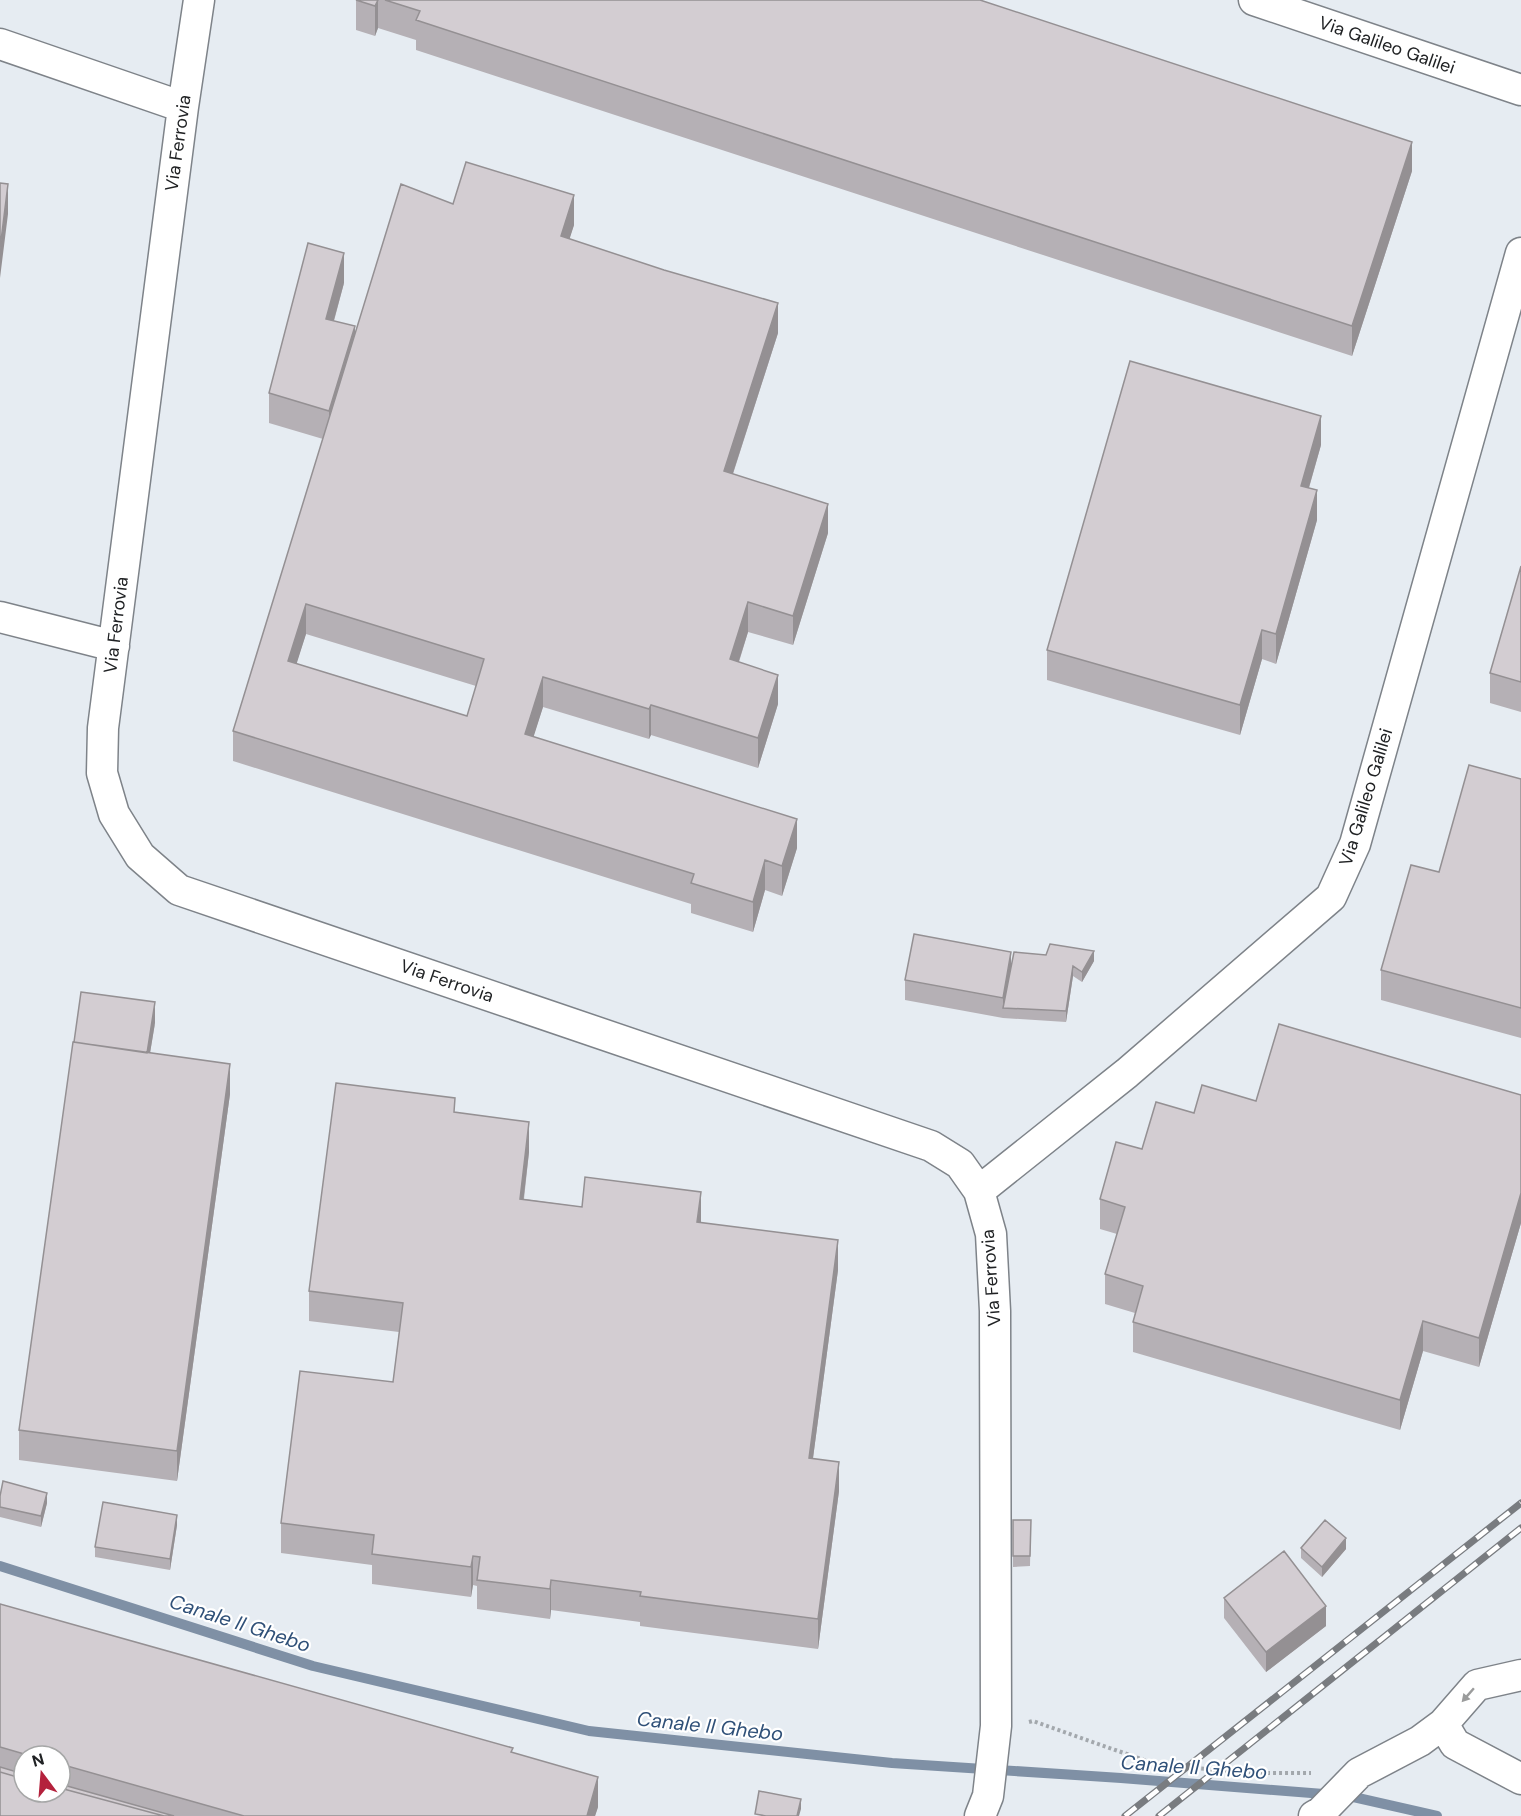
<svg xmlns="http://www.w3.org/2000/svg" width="1521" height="1816" font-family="'DM Sans',sans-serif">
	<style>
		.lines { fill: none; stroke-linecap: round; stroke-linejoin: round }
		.stream { stroke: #7f90a5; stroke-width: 10 }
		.minor-casing { stroke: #7e8389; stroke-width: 33 }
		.path { stroke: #a3a8ad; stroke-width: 4; stroke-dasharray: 3 3; stroke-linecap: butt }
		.minor { stroke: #fff; stroke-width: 30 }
		.rail-casing { stroke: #797c80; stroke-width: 7 }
		.rail { stroke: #fff; stroke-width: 4.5; stroke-dasharray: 14; stroke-linecap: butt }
		.wall { fill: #b5b0b5; fill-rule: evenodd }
		.shaded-wall { fill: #949093 }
		.building { fill: #d3cdd2; stroke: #949093; stroke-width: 1.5; fill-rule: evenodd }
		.oneway { fill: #9b9c9c }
		.labels { text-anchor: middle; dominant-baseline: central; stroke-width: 4.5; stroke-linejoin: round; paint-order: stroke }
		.street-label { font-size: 18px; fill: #202224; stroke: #fff }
		.water-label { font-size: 20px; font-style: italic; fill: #2f5078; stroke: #fff }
	</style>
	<rect width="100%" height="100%" fill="#e6ecf2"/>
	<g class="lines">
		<path class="stream" d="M0,1566L313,1666L589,1731L892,1763L1121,1778L1349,1796L1437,1816"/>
		<g class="minor-casing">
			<path id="minor" d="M199,0L183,107L103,728L102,773L114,814L140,856L179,890L931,1146L960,1164L979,1191L991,1234L995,1311L996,1726L988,1796L980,1816
				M1254,0L1521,90
				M0,44L183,107
				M0,617L114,646
				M979,1191L1127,1073L1331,897L1355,844L1521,253
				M1521,1675L1477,1685L1443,1724L1455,1744L1521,1779
				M1314,1816L1321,1812L1359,1773L1420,1741L1443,1724"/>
		</g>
		<path class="path" d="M1029,1722L1033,1721L1158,1765L1255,1773H1311"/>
		<use href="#minor" class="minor"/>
		<g class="rail-casing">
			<path id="rail" d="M1125,1816L1521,1503
				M1159,1816L1521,1528"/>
		</g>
		<use href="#rail" class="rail"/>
	</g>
	<path class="wall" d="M356,0H980L1412,171L1352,356L416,50V40L378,28L375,36L356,30Z
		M453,204L574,225L569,239L778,333L733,474L828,533L793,645L748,632L739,662L778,704L758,768L651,735L649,739L543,707L533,737L797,848L782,896L765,890L753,932L691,913V904L233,761V731L323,439L269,423V393L344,283L334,321L355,335ZM306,634L476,686L467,716L296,664Z
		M1321,445L1309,488L1317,520L1276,664L1262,659L1240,735L1047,680V650Z
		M1521,566V712L1490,703V673Z
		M1521,779V1038L1381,1000V970L1439,872Z
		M1094,961L1082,982L1073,976L1066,1022L1003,1018L905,1000V980L1011,965Z
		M155,1023L150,1053L230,1094L177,1481L19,1460V1430Z
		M1521,1095V1223L1479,1367L1423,1351L1400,1430L1133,1352V1322L1135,1313L1105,1304V1274L1117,1234L1100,1229V1199L1142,1149L1194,1113L1256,1101Z
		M455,1113L529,1152L524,1199L701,1223L838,1270L813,1458L839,1491L818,1649L640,1626V1622L551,1610L550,1619L477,1609V1586L473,1585L471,1597L372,1584V1565L281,1553V1523L393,1382L399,1332L309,1321V1291Z
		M0,1496L47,1503L41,1527L0,1517Z
		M1013,1520H1031L1030,1566L1013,1567Z
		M177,1525L170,1570L95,1557V1547Z
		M1301,1548L1346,1549L1322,1577L1301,1558Z
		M1224,1598L1326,1626L1266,1672L1224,1618Z
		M0,1604L513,1753L598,1807L595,1816H0ZM24,1756H60V1792H24Z"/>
	<path class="shaded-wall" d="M378,0V28L375,36V6Z
		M1412,142V171L1352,356V326Z
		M8,184V214L0,278V249Z
		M574,195V225L561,266V236Z
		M344,253V283L326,349V319Z
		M778,303V333L724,501V471Z
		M355,326V356L329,441V411Z
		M1321,416V445L1301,515V486Z
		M1317,490V520L1276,664V634Z
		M828,504V533L793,645V616Z
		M748,602V632L730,689V659Z
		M306,604V634L288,691V661Z
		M1262,630V659L1240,735V705Z
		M778,675V704L758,768V738Z
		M543,677V707L525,764V734Z
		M651,705V735L649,739V709Z
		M797,819V848L782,896V866Z
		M765,860V890L753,932V902Z
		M1094,951V961L1082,982V972Z
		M1011,952V972L1003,1008V998Z
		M1073,966V976L1066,1022V1011Z
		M155,1002V1023L145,1083V1063Z
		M230,1064V1094L177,1481V1451Z
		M529,1122V1152L520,1229V1199Z
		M701,1192V1222H697Z
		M1521,1193V1223L1479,1367V1338Z
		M838,1240V1270L809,1488V1458Z
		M1423,1321V1351L1400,1430V1400Z
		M839,1462V1491L818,1649V1619Z
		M47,1493V1503L41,1527V1516Z
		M177,1515V1525L170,1570V1559Z
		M1346,1538V1549L1322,1577V1567Z
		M473,1556V1585L471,1597V1567Z
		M551,1580V1610L550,1619V1589Z
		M1326,1606V1626L1266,1672V1652Z
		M598,1777V1807L595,1816H587Z
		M801,1799V1809L799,1816H797Z"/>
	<path class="building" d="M356,0H378L375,6Z
		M385,0H980L1412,142L1352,326L416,20L420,11Z
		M466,162L574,195L561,236L664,270L778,303L724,471L828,504L793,616L748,602L730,659L778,675L758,738L651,705L649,709L543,677L525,734L797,819L782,866L765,860L753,902L691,883L694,874L233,731L401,184L453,204ZM306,604L484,659L467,716L288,661Z
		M0,183L8,184L0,249Z
		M308,243L344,253L326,319L355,326L329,411L269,393Z
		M1130,361L1321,416L1301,486L1317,490L1276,634L1262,630L1240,705L1047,650Z
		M1521,566V682L1490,673Z
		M1469,765L1521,779V1008L1381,970L1411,865L1439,872Z
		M914,934L1011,952L1003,998L905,980Z
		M1050,944L1094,951L1082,972L1073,966L1066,1011L1003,1008L1014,952L1046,955Z
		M81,992L155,1002L147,1053L74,1042Z
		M1279,1024L1521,1095V1193L1479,1338L1423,1321L1400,1400L1133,1322L1143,1286L1105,1274L1125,1207L1100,1199L1116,1142L1142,1149L1156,1102L1194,1113L1202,1085L1256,1101Z
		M73,1042L230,1064L177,1451L19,1430Z
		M336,1083L455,1098L454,1112L529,1122L520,1199L582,1207L585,1177L701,1192L697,1222L838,1240L809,1458L839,1462L818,1619L640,1596L641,1592L551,1580L550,1589L477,1580L480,1557L473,1556L471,1567L372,1554L374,1535L281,1523L300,1371L393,1382L403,1303L309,1291Z
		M3,1481L47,1493L41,1516L0,1507V1496Z
		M103,1502L177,1515L170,1559L95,1547Z
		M1013,1520H1031L1030,1556H1013Z
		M1325,1520L1346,1538L1322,1567L1301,1548Z
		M1284,1551L1326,1606L1266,1652L1224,1598Z
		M0,1604L513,1748L511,1752L598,1777L587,1816H244L60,1764V1756H31L0,1747Z
		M0,1767L24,1774V1779L0,1772Z
		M0,1772L24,1779V1792H60V1788L164,1816H0Z
		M60,1784L174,1816H164L60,1788Z
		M759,1791L801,1799L797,1816H766L755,1814Z"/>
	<defs><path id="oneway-solid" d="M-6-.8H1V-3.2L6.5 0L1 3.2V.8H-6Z" transform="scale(1.5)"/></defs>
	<use class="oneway" href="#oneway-solid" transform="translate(1468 1695) rotate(131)"/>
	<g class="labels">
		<g class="street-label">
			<text transform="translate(1387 45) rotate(19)">Via Galileo Galilei</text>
			<text transform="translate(178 143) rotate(-82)">Via Ferrovia</text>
			<text transform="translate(116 625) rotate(-83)">Via Ferrovia</text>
			<text transform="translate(1366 797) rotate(-73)">Via Galileo Galilei</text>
			<text transform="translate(447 981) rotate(19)">Via Ferrovia</text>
			<text transform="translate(991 1278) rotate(-94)">Via Ferrovia</text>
		</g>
		<g class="water-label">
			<text transform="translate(240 1623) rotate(18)">Canale Il Ghebo</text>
			<text transform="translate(710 1726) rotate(6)">Canale Il Ghebo</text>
			<text transform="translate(1194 1767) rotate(4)">Canale Il Ghebo</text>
		</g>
	</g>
	<g transform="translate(42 1774) rotate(344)"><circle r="28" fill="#ffffff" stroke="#a6a7a7" stroke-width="1.5"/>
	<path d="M0-4.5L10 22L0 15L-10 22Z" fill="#b4213c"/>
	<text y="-9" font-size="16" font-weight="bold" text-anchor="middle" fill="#202224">N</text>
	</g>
</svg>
